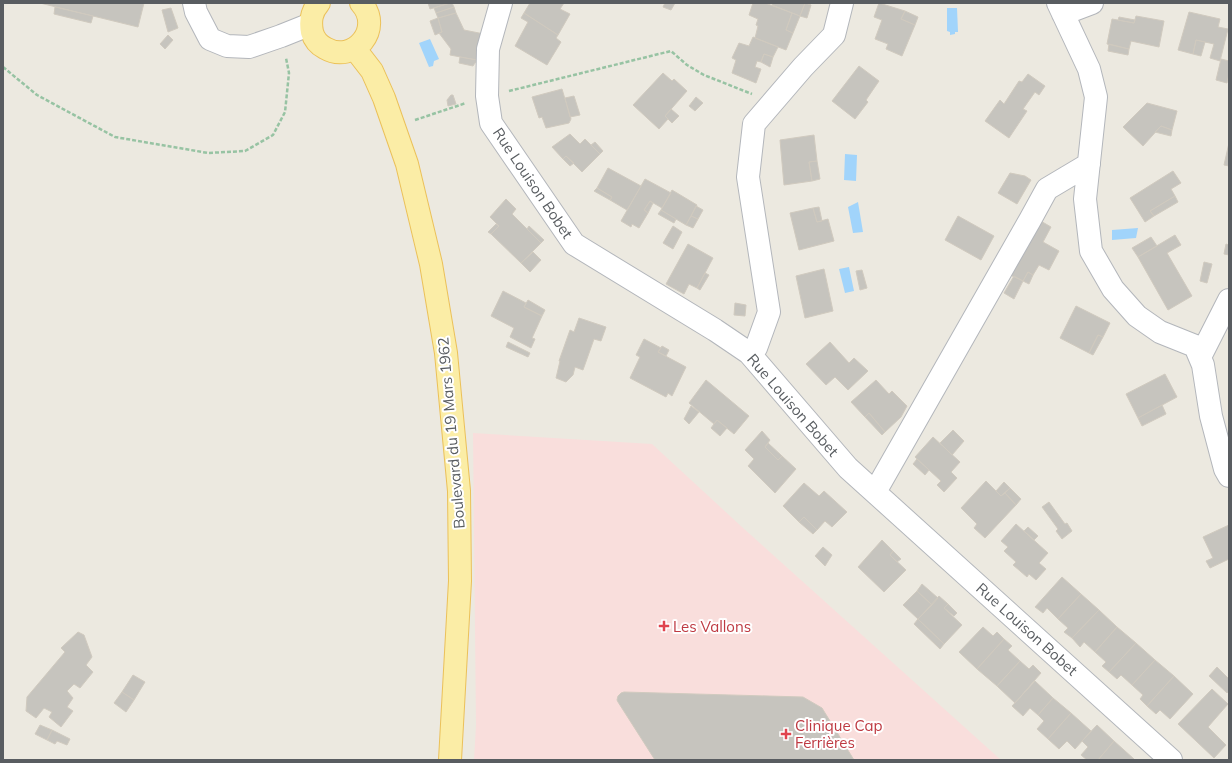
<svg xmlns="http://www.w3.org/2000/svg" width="1232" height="763" font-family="Mulish,sans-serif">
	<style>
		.medical { fill: #f9dedc }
		.water { fill: #a1d4fb }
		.building { fill: #c6c4be; stroke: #d0cabf }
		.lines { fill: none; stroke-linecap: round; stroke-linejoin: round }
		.minor-casing { stroke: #b3b6bb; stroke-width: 24 }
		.major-casing { stroke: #ebc15a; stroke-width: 24 }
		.path { stroke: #97c3a3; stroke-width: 2.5; stroke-dasharray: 4 2; stroke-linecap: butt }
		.minor { stroke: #fff; stroke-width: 22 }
		.major { stroke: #fbeda6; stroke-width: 22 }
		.health-dot { fill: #e0444e; stroke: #fff; stroke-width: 1.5 }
		.labels { text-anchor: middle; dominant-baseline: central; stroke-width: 4; stroke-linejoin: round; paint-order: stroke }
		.street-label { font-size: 15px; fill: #595d61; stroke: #fff }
		.health-label { font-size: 15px; fill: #be3a42; stroke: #fff; text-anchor: start }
	</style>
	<rect width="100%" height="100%" fill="#ece9e0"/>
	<path class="medical" d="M473,433L652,444L742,527L1001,760H474L476,725Z"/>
	<path class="water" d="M947,8H957L958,32H955V34L950,35V32L947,31Z
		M430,39L439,59L434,61L433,66L429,67L419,43Z
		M845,154L857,155L856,181L844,180Z
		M858,202L863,232L853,233L848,207Z
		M1138,228L1136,238L1112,240V230Z
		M849,267L854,291L845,293L839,269Z"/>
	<path class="building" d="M40,3H144L138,27Z
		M428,3H450L430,9Z
		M450,3H452L454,7L436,13L434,8Z
		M530,3H564L560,9L570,14L558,35L524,13Z
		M665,3H675L671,10L663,7Z
		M753,3H765L792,13L786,30L793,33L786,50L755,38L758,26L756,25L758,19L749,15Z
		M773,3H805L800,16L772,5Z
		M805,3L811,5L807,18L800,16Z
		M879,3L905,11L901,19L915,25L902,56L886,49L888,44L875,39L882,20L874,17Z
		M55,7L93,16L91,23L54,14Z
		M454,7L456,13L438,18L436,13Z
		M171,8L178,28L168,32L162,10Z
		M905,11L918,17L915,25L901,19Z
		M1189,12L1220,19L1218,27L1228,29L1220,61L1210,58L1214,44L1196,40L1193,54L1178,50Z
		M456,13L464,30L484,34L477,60L450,55L451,49L439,33L442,32L438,18Z
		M524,13L558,35L556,38L561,42L547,65L515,46L528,22L521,18Z
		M792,13L800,16L793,33L786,30Z
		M1136,16L1164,21L1159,47L1131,41L1129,49L1107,44L1112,19L1134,23Z
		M1119,17L1135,20L1134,23L1118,20Z
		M438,18L442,32L435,35L430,21Z
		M168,35L173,40L165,49L160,44Z
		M753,37L778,47L773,57L764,54L761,62L757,61L755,67L761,69L756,83L732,73L736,60L732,58L739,43L749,46Z
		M1196,40L1205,42L1201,56L1193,54Z
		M1109,44L1129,49L1128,55L1108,51Z
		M764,54L773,57L770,67L761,62Z
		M460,57L477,60L473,66L459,63Z
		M1221,59L1229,61V73L1227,83L1216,80Z
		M859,66L879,81L866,100L868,102L855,119L832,101Z
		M663,73L672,81L674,79L687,91L665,116L668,119L659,129L633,105Z
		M1028,74L1045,86L1039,95L1035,92L1023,109L1027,111L1009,138L985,121L1000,100L1004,104L1019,81L1022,82Z
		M562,89L571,119L569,123L546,128L542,117L539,118L532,97Z
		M451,95H453L456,104L448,106L447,100Z
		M574,96L580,115L570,117L565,98Z
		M696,97L703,103L695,111L689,106Z
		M1147,103L1177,111L1172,130L1161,126L1143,146L1123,127Z
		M671,109L679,116L672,123L665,116Z
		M1161,126L1172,130L1171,136L1155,132Z
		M570,134L580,144L585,139L600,154L582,172L566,156L563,159L552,147Z
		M814,135L817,161L809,162L812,181L784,185L780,140Z
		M595,142L603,151L600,154L591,145Z
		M1229,143V166L1224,165Z
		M566,156L574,163L570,166L563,159Z
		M817,161L820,179L812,181L809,162Z
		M608,168L641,186L627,210L610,200L612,197L597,188Z
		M1173,171L1181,183L1171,189L1175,196L1150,211L1154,216L1145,222L1130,198Z
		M1010,173L1025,176L1031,180L1017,204L998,193Z
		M645,179L671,193L662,208L650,201L644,210L648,213L639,228L632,224L631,227L621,221Z
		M597,188L612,197L610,200L594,191Z
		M672,190L697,205L686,225L661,210Z
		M1175,196L1178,202L1154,216L1150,211Z
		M506,199L516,209L512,214L541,243L521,263L491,234L499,226L490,217Z
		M650,201L653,203L648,213L644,210Z
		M696,206L703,210L698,219L691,216Z
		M819,207L822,221L817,222L813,208Z
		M813,208L817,222L828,219L834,241L799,250L790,213Z
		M661,210L676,219L674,223L658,214Z
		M691,216L698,219L693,228L686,225Z
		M958,216L994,236L981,260L945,240Z
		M1039,220L1051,227L1043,242L1059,251L1049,270L1039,265L1033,275L1028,272L1023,281L1010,275Z
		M496,224L499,226L491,234L488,232Z
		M529,226L544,240L541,243L527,229Z
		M673,226L682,232L673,249L663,243Z
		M1175,235L1181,245L1167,253L1192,296L1168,310L1138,257Z
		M1151,237L1157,246L1138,257L1132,248Z
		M688,244L713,258L697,288L689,284L684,294L666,284Z
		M1226,244L1229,245V255L1224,254Z
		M533,252L541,260L530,272L521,263Z
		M1204,262L1212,264L1207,283L1200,281Z
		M824,269L833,311L805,318L796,276Z
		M862,270L867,288L860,290L856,271Z
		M1028,272L1033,275L1029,284L1023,281Z
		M705,273L709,275L700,290L697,288Z
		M1014,276L1023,281L1014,299L1004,293Z
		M503,291L526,303L524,307L542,316L532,338L535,339L531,348L510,337L514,328L491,316Z
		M528,300L545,310L542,316L524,307Z
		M735,303L746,305L745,316L734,315Z
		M1076,306L1110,323L1103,337L1098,335L1089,353L1060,338Z
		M579,318L606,327L601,341L594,339L583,370L575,367L573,375L566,382L556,378L560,361H559L570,330L574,332Z
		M1098,335L1103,337L1093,355L1089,353Z
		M644,339L661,348L658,352L686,367L672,396L668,393L666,397L630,378L640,357L636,355Z
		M508,342L530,353L528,357L506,347Z
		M830,342L849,363L854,358L868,371L848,390L835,377L826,385L806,364Z
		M662,346L669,350L666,356L658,352Z
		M1165,374L1177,397L1138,418L1126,394Z
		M706,380L749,416L734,434L717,420L714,424L689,403Z
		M876,380L889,394L892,391L907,406L901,417L885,432L869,413L865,417L851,402Z
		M1162,405L1166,414L1142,426L1138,418Z
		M691,406L699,412L689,424L684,419Z
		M869,413L885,432L882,435L865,417Z
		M717,420L727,428L720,436L711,428Z
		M953,430L964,441L952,455L940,443Z
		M762,431L770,440L765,447L778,460L782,456L796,469L775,493L748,466L754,459L745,450Z
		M933,437L960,462L951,472L957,478L944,492L937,485L941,481L915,457Z
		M768,443L782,456L778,460L765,447Z
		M917,459L929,470L925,475L913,464Z
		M986,481L1001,496L1005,493L1016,505L985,538L974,528L977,524L961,508Z
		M1004,482L1010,488L1001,496L996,491Z
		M804,483L819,496L824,491L847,512L832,527L825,521L817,530L804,517L799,522L783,506Z
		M1010,488L1021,499L1016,505L1005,493Z
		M1049,502L1065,524L1067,523L1072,531L1062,539L1056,531L1058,529L1042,507Z
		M804,517L817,530L813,534L799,522Z
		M1016,524L1048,553L1039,563L1046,569L1036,580L1029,574L1027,577L1013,565L1016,562L1004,551L1008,547L1001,541Z
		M1229,525V559L1210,568L1206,561L1213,558L1203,537Z
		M1028,527L1038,536L1034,540L1024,531Z
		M882,540L893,551L890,555L906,570L884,592L858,567Z
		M823,547L832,555L825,566L815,556Z
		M893,551L901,559L897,562L890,555Z
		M1062,577L1081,594L1058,619L1047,608L1043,613L1035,607Z
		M922,584L938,598L932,605L917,591Z
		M917,591L932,605L918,619L903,605Z
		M1081,594L1099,610L1072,638L1064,632L1068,628L1058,619Z
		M939,596L948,604L944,608L962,625L944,644L918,619Z
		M948,604L957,613L954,616L944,608Z
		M1099,610L1117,627L1095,652L1084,642L1080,647L1072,638Z
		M918,619L944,644L940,649L914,624Z
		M983,627L993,636L997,632L1004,639L977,669L959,652Z
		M1117,627L1136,643L1109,672L1102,666L1106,662L1095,652Z
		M78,632L84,635L92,657L86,665L93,672L80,688L74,684L67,691L73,698L67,707L73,711L61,727L49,717L52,712L44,708L36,718L26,711L27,697L65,652L61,648Z
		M1004,639L1012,646L1008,650L1020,661L997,686L977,669Z
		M1136,643L1155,660L1132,685L1121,675L1117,679L1109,672Z
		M1155,660L1174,676L1147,706L1140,699L1143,695L1132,685Z
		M1020,661L1029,669L1033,665L1041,673L1015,703L997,686Z
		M1217,667L1229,679V691L1227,693L1209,676Z
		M133,675L145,682L134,700L122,692Z
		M1174,676L1193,694L1170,719L1160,710L1156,714L1147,706Z
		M1035,681L1053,698L1038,715L1030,708L1023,716L1012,706Z
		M1212,689L1228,704L1208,727L1226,745L1214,758L1178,724Z
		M122,692L134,700L126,712L114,703Z
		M624,692L803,697L822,708L854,760H655L618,702L617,700L618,696L621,693Z
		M1053,698L1071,713L1048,739L1037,729L1044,721L1038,715Z
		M1071,713L1091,731L1075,749L1067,741L1059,749L1048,739Z
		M40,725L52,730L47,740L35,734Z
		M1097,725L1114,741L1098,760H1087L1081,755L1088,747L1082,741Z
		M52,730L70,739L67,745L57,741L55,744L47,740Z
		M1114,741L1134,759L1132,760H1098Z"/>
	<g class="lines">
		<g class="minor-casing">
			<path id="minor" d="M194,3L196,12L210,39L227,46L249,47L281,36L311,24
				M501,3L488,49L487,96L491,123L574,244L715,330L749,353L848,468L1171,760
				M1058,3L1089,69L1096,97L1085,199L1091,251L1113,289L1137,316L1160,332L1195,346L1203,365L1211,416L1225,469L1229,476
				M1063,14L1092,3
				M749,353L756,348L769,312L748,177L754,124L803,67L834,35L842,3
				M1200,357L1229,300
				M875,492L1030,220L1047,189L1089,164"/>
		</g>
		<g class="major-casing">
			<path id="major" d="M319,3C311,12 310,21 312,32C314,39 319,45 325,48C354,65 384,28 361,3
				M355,49L372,71L384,98L407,164L431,264L446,353L459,491L460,581L450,760"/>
		</g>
		<path class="path" d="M3,67L37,95L115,137L208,153L245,151L273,135L285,112L289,73L286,58
			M509,91L671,51L687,65L704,75L752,94
			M415,120L466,103"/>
		<use href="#minor" class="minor"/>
		<use href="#major" class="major"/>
	</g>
	<g class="health-dot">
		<path d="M662 620h4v4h4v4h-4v4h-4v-4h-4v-4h4z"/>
		<path d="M784 728h4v4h4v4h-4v4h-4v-4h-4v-4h4z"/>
	</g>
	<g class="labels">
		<g class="street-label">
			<text transform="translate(533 183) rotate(56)">Rue Louison Bobet</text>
			<text transform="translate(793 405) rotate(49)">Rue Louison Bobet</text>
			<text transform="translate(451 433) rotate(-95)">Boulevard du 19 Mars 1962</text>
			<text transform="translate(1027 629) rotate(42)">Rue Louison Bobet</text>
		</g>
		<g class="health-label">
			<text x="673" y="626">Les Vallons</text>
			<text x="795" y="725">Clinique Cap<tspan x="795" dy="17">Ferrières</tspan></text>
		</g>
	</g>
	<rect width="1232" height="763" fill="none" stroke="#595d61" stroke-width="8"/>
</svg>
